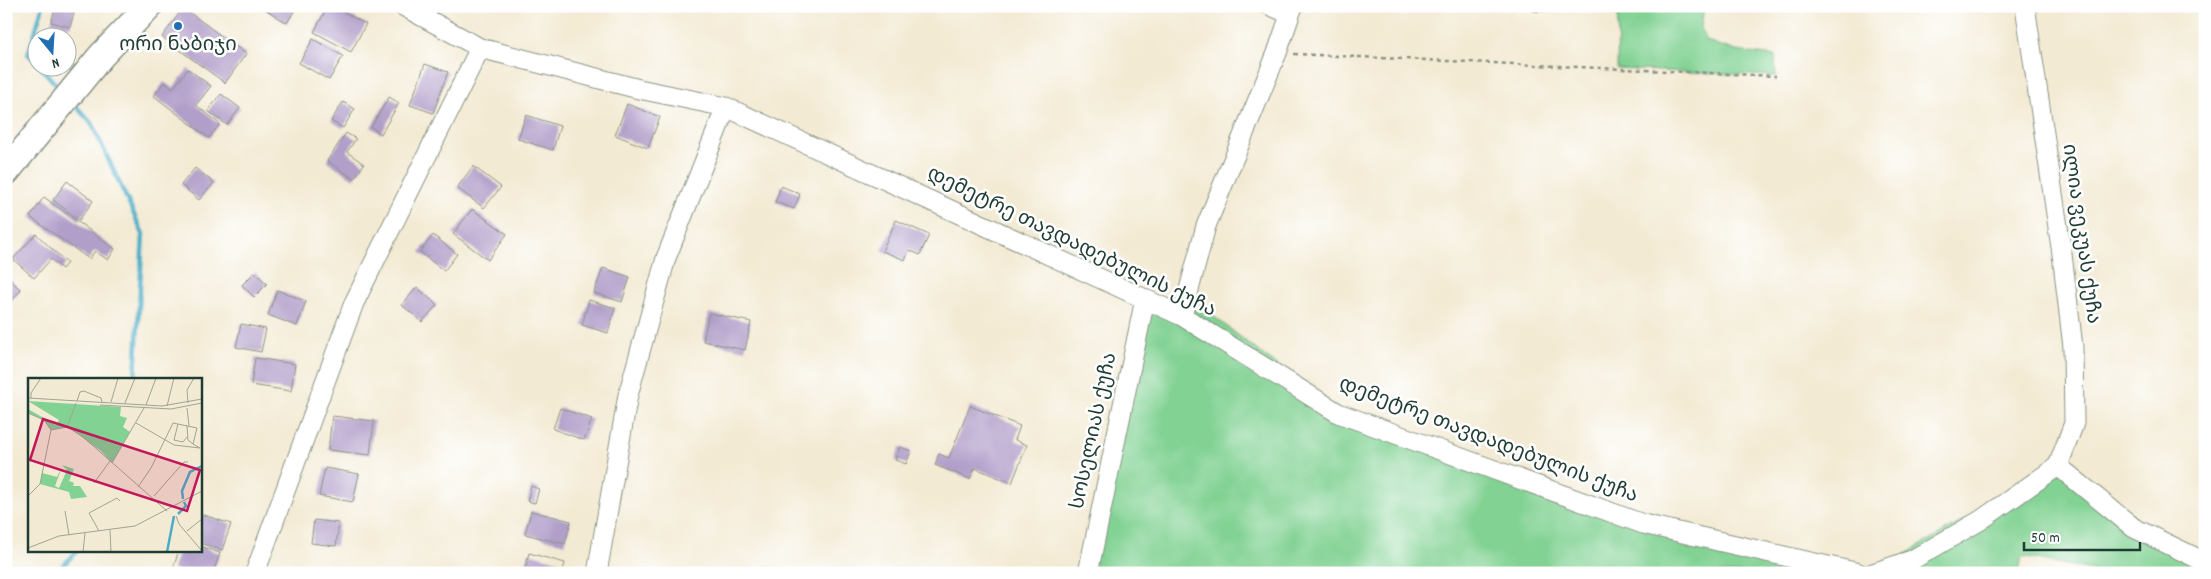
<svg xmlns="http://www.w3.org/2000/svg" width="2211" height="579" font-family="Dekko,'Noto Sans Georgian',sans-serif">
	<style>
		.green { fill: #81d293; stroke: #508864 }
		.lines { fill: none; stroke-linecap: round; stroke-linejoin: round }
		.stream { stroke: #49adc8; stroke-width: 4.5 }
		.building { fill: #b19ec9 }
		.lane-casing { stroke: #899484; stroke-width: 12 }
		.street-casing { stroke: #899484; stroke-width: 21 }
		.secondary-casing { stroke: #899484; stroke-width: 29 }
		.path { stroke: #899484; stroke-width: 2.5; stroke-dasharray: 4 4; stroke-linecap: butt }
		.lane { stroke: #fff; stroke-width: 10 }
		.street { stroke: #fff; stroke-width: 19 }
		.secondary { stroke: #fff; stroke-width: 26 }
		.poi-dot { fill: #1f6fb2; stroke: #fff; stroke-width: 2 }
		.labels { text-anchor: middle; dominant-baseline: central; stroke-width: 5; stroke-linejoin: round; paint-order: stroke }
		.poi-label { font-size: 20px; fill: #1f3d34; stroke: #fff }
		.street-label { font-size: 20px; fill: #1f3d34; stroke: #fff }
		.inset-river { fill: none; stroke: #49adc8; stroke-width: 2.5 }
		.inset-road { fill: none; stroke: #9ea593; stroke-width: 1 }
		.view { fill: #c2185b; fill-opacity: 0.15; stroke: #c2185b; stroke-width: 2.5 }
		.inset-edge { fill: none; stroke: #1f3d34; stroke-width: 2.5 }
	</style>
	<rect width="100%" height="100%" fill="#fff"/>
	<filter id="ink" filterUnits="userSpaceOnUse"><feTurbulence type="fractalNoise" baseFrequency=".02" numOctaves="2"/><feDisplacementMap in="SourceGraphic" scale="10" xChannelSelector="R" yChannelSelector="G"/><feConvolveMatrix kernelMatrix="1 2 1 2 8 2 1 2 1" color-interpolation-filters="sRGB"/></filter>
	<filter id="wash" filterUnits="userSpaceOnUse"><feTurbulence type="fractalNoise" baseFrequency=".0096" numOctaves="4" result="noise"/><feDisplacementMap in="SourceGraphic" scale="20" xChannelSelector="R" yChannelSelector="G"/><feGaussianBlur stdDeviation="1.12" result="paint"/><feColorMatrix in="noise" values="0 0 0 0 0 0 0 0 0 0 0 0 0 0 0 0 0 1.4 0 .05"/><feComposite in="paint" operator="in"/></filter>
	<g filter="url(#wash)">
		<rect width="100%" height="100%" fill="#f3ead3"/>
		<path class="green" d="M1618,6H1704L1701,28L1707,41L1736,51L1775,56L1776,76L1617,69Z
			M1145,299L1194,301L1338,413L1643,524L1859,573H1088Z
			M2058,466L2134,528L2205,562V573H2107L2022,556L2019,573H1873Z"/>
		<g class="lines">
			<path class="stream" d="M38,64L28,54L43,6
				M41,68L62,91
				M74,104L92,124L143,234L135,379
				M56,573L78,550"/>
		</g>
		<g id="blocks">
			<path class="building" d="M56,6H76L70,27L51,22Z
				M260,6H297L287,23Z
				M328,6H332L366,24L351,52L314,32Z
				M183,8L246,54L225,83L162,37Z
				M313,39L343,56L329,80L299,63Z
				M425,64L448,72L433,113L410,105Z
				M188,69L211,86L196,105L220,124L209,138L154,96L164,82L173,88Z
				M221,94L240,108L227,125L208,111Z
				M389,97L399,103L381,134L371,127Z
				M343,102L355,109L343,128L331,121Z
				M627,104L660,117L648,148L615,135Z
				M526,115L560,126L553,150L518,139Z
				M346,133L356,139L347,152L364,164L354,179L327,161Z
				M473,166L501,187L484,208L457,188Z
				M195,168L214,183L199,200L181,185Z
				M67,181L93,201L79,220L53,200Z
				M781,186L800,194L794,209L775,202Z
				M44,197L115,249L108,260L95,251L89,259L30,217Z
				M472,209L507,234L488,260L453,234Z
				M896,220L929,235L920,255L909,250L905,260L882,251Z
				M36,234L67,263L62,269L51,259L34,278L13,259Z
				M433,235L457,254L444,271L420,252Z
				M603,268L630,277L622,302L594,293Z
				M255,272L267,284L254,297L242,285Z
				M6,276L21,290L6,307Z
				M417,287L437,305L422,322L402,305Z
				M277,290L306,301L297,326L268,315Z
				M589,300L615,308L608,333L582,325Z
				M709,313L751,322L745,350L703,341Z
				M241,324L266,329L261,352L236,347Z
				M255,358L295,364L291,391L251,385Z
				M970,406L1020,426L1015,440L1027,445L1012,483L975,468L970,479L935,465L939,454L949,458Z
				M560,408L592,419L584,440L553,429Z
				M332,416L374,421L370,455L328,450Z
				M900,447L911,451L906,464L895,460Z
				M325,468L359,474L353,502L319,496Z
				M531,486L539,489L535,503L527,501Z
				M531,511L571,521L565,544L525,534Z
				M200,514L231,524L222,550L200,543Z
				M314,520L339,523L336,546L311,543Z
				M200,546L220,553L213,573H184L173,569L179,550H200Z
				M529,553L565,563L562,573H524Z"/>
		</g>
	</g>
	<g filter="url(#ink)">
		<use href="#blocks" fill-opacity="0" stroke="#899484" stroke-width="1"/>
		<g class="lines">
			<g class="lane-casing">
				<path id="lane" d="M1536,6H1551"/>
			</g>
			<g class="street-casing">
				<path id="street" d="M403,6L480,48L639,89L726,107L1182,316L1338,413L1643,524L1859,573
					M1271,6L1290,14
					M2025,6L2062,254L2073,347L2074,423L2058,466
					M1182,316L1206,226L1277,53L1293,6
					M2058,466L2134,528L2205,562
					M255,573L354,303L480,48
					M597,573L628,395L666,258L726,107
					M1088,573L1145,299
					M1873,573L1912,560L1981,520L2058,466"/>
			</g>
			<g class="secondary-casing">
				<path id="secondary" d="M6,172L101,56L149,6"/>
			</g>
			<path class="path" d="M1294,54L1776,76"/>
			<use href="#lane" class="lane"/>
			<use href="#street" class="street"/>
			<use href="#secondary" class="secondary"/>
		</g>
	</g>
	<circle class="poi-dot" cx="178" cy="26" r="5"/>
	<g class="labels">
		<g class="poi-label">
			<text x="178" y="46">ორი ნაბიჯი</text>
		</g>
		<g class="street-label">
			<text transform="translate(2080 234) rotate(82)">ილია ვეკუას ქუჩა</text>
			<text transform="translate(1071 243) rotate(26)">დემეტრე თავდადებულის ქუჩა</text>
			<text transform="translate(1095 431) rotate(-78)">სოსელიას ქუჩა</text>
			<text transform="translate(1488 441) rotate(21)">დემეტრე თავდადებულის ქუჩა</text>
		</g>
	</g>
	<g transform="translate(28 378)">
		<rect width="174" height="174" fill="#f3ead3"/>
		<path d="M0,23L93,29L92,38L99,40L95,49L102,54L84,85L73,73L40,49L23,52L16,42L0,35V31L28,47L31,42ZM34,87L46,91L41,103L46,105L45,108H52L59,119L43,121L41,114L12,106L14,95L29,99L34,89L27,108L31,110L39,92Z" fill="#81d293"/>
		<path class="inset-river" d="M155,121L154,113L162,94L174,88M150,136L158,128L156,124M139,174L146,138"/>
		<path class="inset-road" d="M0,20L134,28L174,21M3,20V15L13,0M49,23L52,14L56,13L73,20L74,24M83,24L90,0M97,25L107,0M160,25L159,12L166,0M72,27L143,31L174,25M118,27L128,0M139,28L146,0M159,30L161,48M0,35L16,42L23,52M108,45L146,67L172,70M150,46L146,62L155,64L159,59M159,48L160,62L165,66M39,49L48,25M23,52L39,49L54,58L139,133M84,85L116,30M49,97L67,103M66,105L82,83M110,109L123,90L145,45L169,50L165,66L172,70M0,118L12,106L23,52M126,118L156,84H160M37,133L41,157M148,138L151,146L174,173M82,152L83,174M71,153L61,135L89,120L92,123M159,153L174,141M0,170L31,158L107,148L174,113M55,174L57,155"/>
		<path class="view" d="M15,41L172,92L159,133L2,82Z"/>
		<rect width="174" height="174" class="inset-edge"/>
	</g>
	<rect width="2211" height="579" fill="none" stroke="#fff" stroke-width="25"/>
	<g transform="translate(52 52) rotate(162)"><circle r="24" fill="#ffffff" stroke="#a5b1ae"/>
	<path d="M0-4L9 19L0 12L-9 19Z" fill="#1f6fb2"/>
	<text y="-8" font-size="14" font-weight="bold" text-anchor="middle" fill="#1f3d34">N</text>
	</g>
	<path d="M2024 542v8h116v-8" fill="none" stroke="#1f3d34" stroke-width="2.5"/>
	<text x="2031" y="542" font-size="15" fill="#1f3d34" stroke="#ffffff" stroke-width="4" paint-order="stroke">50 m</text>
</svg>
